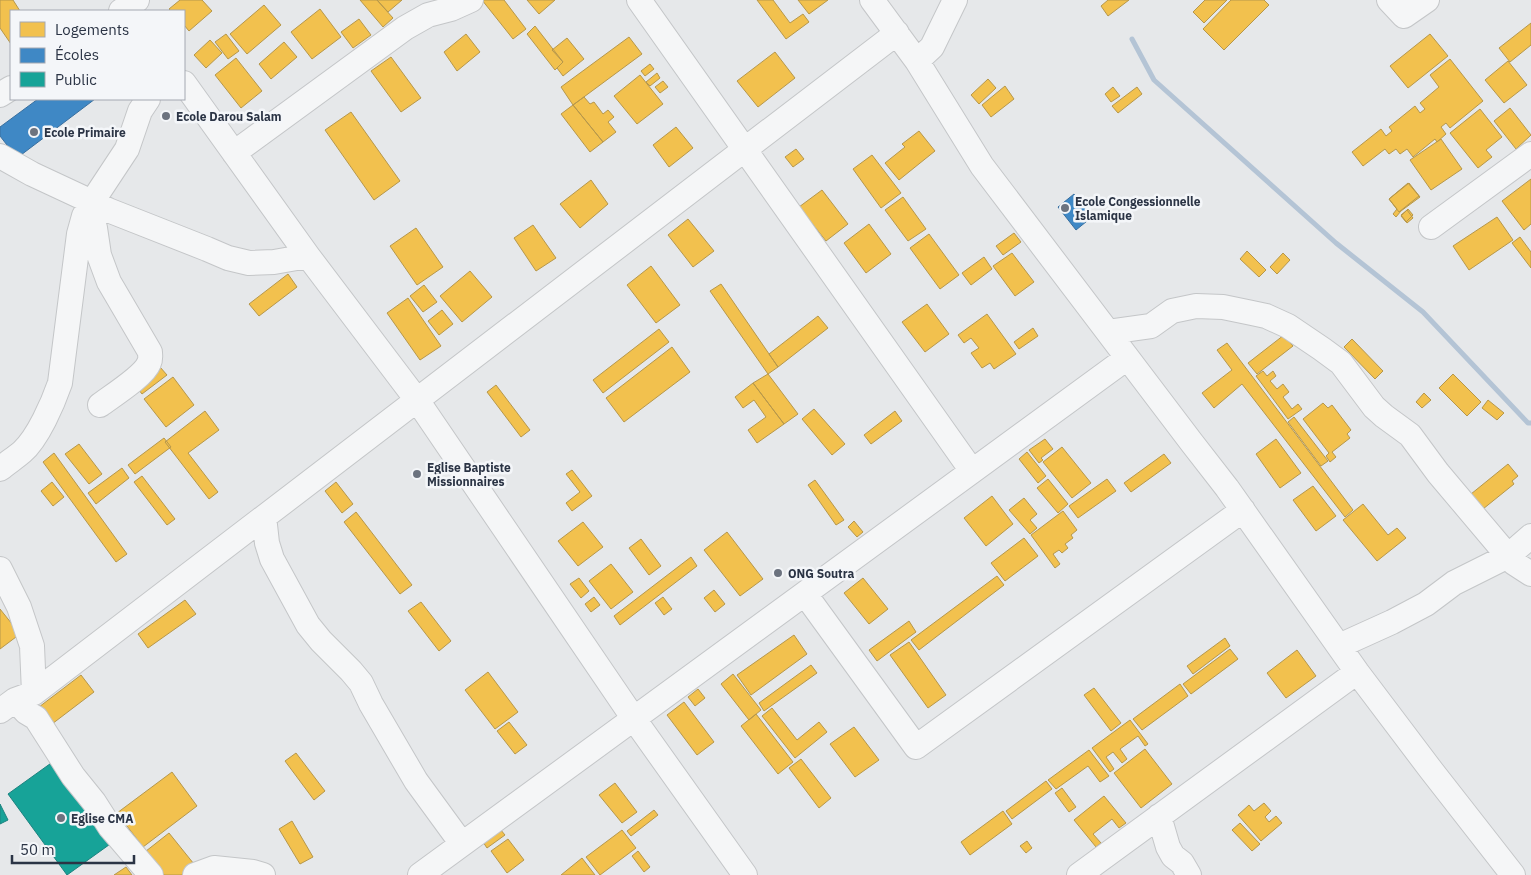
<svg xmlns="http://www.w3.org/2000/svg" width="1531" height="875" font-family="'IBM Plex Sans',sans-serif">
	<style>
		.homes { fill: #f2c14e; stroke: #b6974b }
		.schools { fill: #3f88c5; stroke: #396f9f }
		.public { fill: #17a398; stroke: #1d827f }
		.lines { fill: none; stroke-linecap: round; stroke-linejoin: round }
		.stream { stroke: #b4c4d5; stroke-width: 5 }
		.minor-casing { stroke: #c4c6c8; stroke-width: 26 }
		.minor { stroke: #f5f6f7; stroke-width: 24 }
		.poi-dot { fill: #6c737f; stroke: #f4f6f9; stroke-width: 2 }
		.labels { text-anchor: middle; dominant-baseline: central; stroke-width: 5; stroke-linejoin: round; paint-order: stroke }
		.poi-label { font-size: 12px; font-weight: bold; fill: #2b3445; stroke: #f4f6f9; text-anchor: start }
	</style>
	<rect width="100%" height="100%" fill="#e6e8ea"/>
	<path class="homes" d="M0,0H13L20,11H11V44L0,28Z
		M180,0H202L212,11L189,31L184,25V11H171L169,9Z
		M360,0H377L393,18L383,27Z
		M377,0H402L388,12Z
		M482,0H504L526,29L513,39Z
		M527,0H555L539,14Z
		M757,0H773L790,23L803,14L809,22L786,39Z
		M798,0H828L809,14Z
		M1108,0H1129L1108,16L1101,6Z
		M1205,0H1227L1204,23L1193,12Z
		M1231,0H1264L1269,5L1224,50L1203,29Z
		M264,5L281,25L247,54L230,34Z
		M320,9L341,37L312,59L291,32Z
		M359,19L371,35L353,48L341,32Z
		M1531,23V45L1510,62L1499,48Z
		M535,26L563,62L555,70L527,34Z
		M226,34L239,51L228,59L215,42Z
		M466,34L480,52L457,71L444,52Z
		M1430,34L1448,56L1408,88L1390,66Z
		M629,37L642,54L573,105L561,87Z
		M567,38L584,59L563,76L557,68L563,62L552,50Z
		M210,40L222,53L206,68L194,55Z
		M284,42L297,57L271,79L259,64Z
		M775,52L795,78L758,107L737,81Z
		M391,57L421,98L401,112L371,71Z
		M236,58L262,91L241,108L215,75Z
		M1450,59L1483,101L1450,128L1446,123L1441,127L1446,134L1437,142L1435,139L1413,157L1407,149L1400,154L1396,149L1389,154L1385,149L1363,166L1352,152L1381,129L1386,136L1392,131L1389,127L1415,106L1420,113L1425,109L1420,103L1439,87L1430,75Z
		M1508,61L1527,85L1504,103L1485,80Z
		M650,64L654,69L645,76L641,71Z
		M657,73L660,78L650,86L646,82Z
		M640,75L663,104L637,124L614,96Z
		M988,79L996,88L979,104L971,95Z
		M663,81L668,87L660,93L655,87Z
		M1005,86L1014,99L991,117L982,105Z
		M1113,87L1120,96L1111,102L1105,94Z
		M1137,87L1142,94L1118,113L1112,106Z
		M584,97L590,104L594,102L603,114L608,110L614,117L608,122L616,132L603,142L573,105Z
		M573,105L603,142L590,152L561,114Z
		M1510,108L1531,135L1516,149L1494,121Z
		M1480,109L1502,137L1486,150L1492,157L1478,168L1450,133Z
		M351,112L400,181L374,200L325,130Z
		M676,127L693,148L669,167L653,145Z
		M919,131L935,151L899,180L885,163L905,147L902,144Z
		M1441,139L1462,169L1431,190L1410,160Z
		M796,149L804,159L793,167L785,157Z
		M872,155L901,193L881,208L853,169Z
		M1531,179V224L1524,230L1502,201Z
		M591,180L608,204L580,228L560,204Z
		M1408,183L1419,196L1399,212L1389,199Z
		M1409,183L1420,197L1401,211L1396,217L1393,214L1397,209L1389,199Z
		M822,190L848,224L826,241L799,207Z
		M903,197L926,229L908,241L885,210Z
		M1408,209L1413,215L1406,222L1401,216Z
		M1407,210L1413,218L1407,223L1401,215Z
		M1497,217L1513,240L1469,270L1453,246Z
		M688,219L714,251L693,267L668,235Z
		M869,224L891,254L866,273L844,243Z
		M533,225L556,258L536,271L514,238Z
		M416,228L443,267L417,285L390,246Z
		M1014,233L1021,242L1003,255L996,246Z
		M929,234L959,275L940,289L910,248Z
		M1520,237L1531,252V268L1512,243Z
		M1247,251L1266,270L1259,277L1240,259Z
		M1012,253L1034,282L1015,296L993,266Z
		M1283,253L1290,260L1277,274L1270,267Z
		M984,257L992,269L971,285L962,273Z
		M651,266L680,305L656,323L627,285Z
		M470,271L492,297L462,322L440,296Z
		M288,274L297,287L259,316L249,304Z
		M721,284L778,367L768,374L710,291Z
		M424,285L437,302L423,312L410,296Z
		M408,298L441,346L420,360L387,313Z
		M927,304L949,334L925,352L902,322Z
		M442,310L453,324L439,335L428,321Z
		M987,314L1016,354L994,369L990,363L982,368L971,353L979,348L971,338L964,343L958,335Z
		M818,316L828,328L778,367L769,354Z
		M1033,328L1038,336L1019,349L1014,342Z
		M659,329L669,342L603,393L593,380Z
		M1284,335L1293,346L1257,374L1248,363Z
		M1352,339L1383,371L1375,379L1344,347Z
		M1227,343L1353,510L1345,517L1242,384L1214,408L1202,393L1232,370L1217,350Z
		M672,347L690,372L624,422L606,398Z
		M160,367L167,375L142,394L136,386Z
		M1263,371L1267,376L1273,371L1276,376L1270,381L1277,389L1283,384L1289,392L1283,397L1292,409L1298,404L1302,409L1288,419L1256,376Z
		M768,374L798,414L784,424L753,383Z
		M1453,374L1481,402L1467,416L1439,388Z
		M173,377L194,405L166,427L144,399Z
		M753,383L784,424L757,443L748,430L766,417L754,400L743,408L735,397Z
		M496,385L530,430L521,437L487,392Z
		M1424,393L1431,400L1422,408L1416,402Z
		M1488,400L1504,413L1497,420L1482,408Z
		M1323,403L1328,408L1332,405L1351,430L1347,434L1350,438L1332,452L1336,457L1330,462L1326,456L1329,453L1303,419Z
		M814,409L845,444L832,455L802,419Z
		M205,411L219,430L188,453L218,492L209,499L165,442Z
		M895,411L902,421L871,444L864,435Z
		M1294,417L1328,461L1321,466L1288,422Z
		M164,438L171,447L135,474L128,465Z
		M1045,439L1053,449L1041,458L1043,460L1039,463L1029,450Z
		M1276,439L1301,473L1280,488L1256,454Z
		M79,444L102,474L89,484L65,454Z
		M1062,447L1091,483L1072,498L1043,462Z
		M1027,452L1046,476L1038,483L1019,459Z
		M54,453L127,554L116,562L43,462Z
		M1164,454L1171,463L1131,492L1124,483Z
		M1508,464L1518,476L1512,481L1514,484L1483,509L1471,494Z
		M122,468L129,478L96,504L88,493Z
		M572,470L592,496L572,511L566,503L580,492L566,474Z
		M142,476L175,519L167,525L134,482Z
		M1048,479L1068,504L1058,513L1037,488Z
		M1107,479L1116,491L1078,518L1069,506Z
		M815,480L844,520L836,525L808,485Z
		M52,482L64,497L53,506L41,491Z
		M336,482L353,504L342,513L325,491Z
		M1313,486L1336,516L1316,531L1293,500Z
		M992,496L1013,524L986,546L964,518Z
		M1024,498L1037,514L1030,520L1037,528L1030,534L1009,510Z
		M1363,504L1388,535L1397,528L1406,538L1377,561L1343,520Z
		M1063,511L1077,530L1071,535L1073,538L1065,544L1068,548L1062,553L1059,550L1053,554L1060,564L1055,568L1031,535Z
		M356,512L412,585L400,594L344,522Z
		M854,521L863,532L857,537L848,527Z
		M583,522L603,547L578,566L558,541Z
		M727,532L763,579L740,596L704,550Z
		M1024,538L1038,556L1005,581L991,563Z
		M641,539L661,566L649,575L629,548Z
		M691,557L697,566L620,625L614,616Z
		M611,564L633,592L611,609L589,581Z
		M997,576L1004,585L919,650L911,640Z
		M579,578L589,591L581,598L570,584Z
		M863,578L888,609L869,624L844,593Z
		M714,590L725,604L715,612L704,598Z
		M594,597L600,605L591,612L585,604Z
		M663,597L672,609L664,615L655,603Z
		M185,600L196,614L148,648L138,634Z
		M421,602L451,641L439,651L408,611Z
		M0,609L20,634L0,649Z
		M909,621L916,632L877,661L869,650Z
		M794,635L807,654L751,695L737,675Z
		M1225,638L1230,646L1193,674L1187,666Z
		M909,642L946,695L928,708L890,655Z
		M1230,649L1238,659L1191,694L1183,684Z
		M1297,650L1316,676L1286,698L1267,673Z
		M811,665L817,673L764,711L759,703Z
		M488,672L518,712L495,729L465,690Z
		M733,674L761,710L749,720L721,684Z
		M81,675L94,692L52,724L39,707Z
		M1180,684L1188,696L1142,730L1133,719Z
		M1094,688L1121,723L1111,731L1084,695Z
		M698,689L705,698L695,706L688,697Z
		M684,702L714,742L697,755L667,715Z
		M772,708L797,740L819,722L827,732L795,758L762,716Z
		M756,714L793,762L778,774L741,726Z
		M1130,720L1148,744L1145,746L1138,736L1120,749L1127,759L1122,763L1113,752L1106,757L1114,769L1110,772L1092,748Z
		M509,722L527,745L515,754L497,731Z
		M854,727L879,760L855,777L830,744Z
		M1145,749L1172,784L1141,808L1114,773Z
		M1089,750L1109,776L1100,782L1088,766L1056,789L1048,780Z
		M296,753L325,791L314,800L285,761Z
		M801,759L831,798L819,808L789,768Z
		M172,772L197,806L143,847L117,813Z
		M1046,781L1052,789L1012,819L1006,811Z
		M615,783L637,812L622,823L599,795Z
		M1062,788L1076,807L1069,812L1055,793Z
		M1104,796L1126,823L1119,828L1112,819L1093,834L1101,843L1096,847L1074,820Z
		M1264,803L1271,811L1265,817L1269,822L1276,816L1282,823L1261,841L1238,815L1249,805L1254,811Z
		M654,810L658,815L631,836L627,831Z
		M1003,811L1012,824L970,855L961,842Z
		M292,821L313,857L300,864L279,829Z
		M1240,823L1260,844L1252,851L1232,830Z
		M500,829L505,835L487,848L483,842Z
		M622,830L636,848L600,875L586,857Z
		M169,833L198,869L190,875H156L141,855Z
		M508,839L524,860L507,873L491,851Z
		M1027,841L1032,848L1026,853L1020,846Z
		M638,851L650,867L644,872L632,856Z
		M582,858L595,875H561Z
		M126,867L132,875H114Z"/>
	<path class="schools" d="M38,99H95L17,158L0,136V127Z
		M1074,194L1092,217L1076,230L1058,207Z"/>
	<path class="public" d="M54,761L113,842L67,875L8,794Z
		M0,804L8,820L0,824Z"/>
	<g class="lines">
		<path class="stream" d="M1132,39L1154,80L1336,243L1423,312L1528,423H1531"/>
		<g class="minor-casing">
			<path id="minor" d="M639,0L972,471
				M872,0L917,61L982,166L1192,443L1227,488L1357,672L1431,770L1513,875
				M1389,0L1404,16L1427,0
				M121,11L137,0
				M917,61L932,47L955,0
				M184,83L308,256L417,400L634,719L745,875
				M0,95L11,88
				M234,153L405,28L428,15L451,9L471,0
				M0,156L32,174L92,202L108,210L207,249L228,258L249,263L274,262L308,256
				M84,216L93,223L95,228L99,255L109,282L150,352C150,356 151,359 149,363C144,376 112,396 100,405
				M1431,227L1531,154
				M1108,332L1151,326L1172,311L1196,306L1223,307L1252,313L1266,316L1288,326L1322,349L1341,363L1374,407L1384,416L1410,435L1438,473L1508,556L1514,563L1531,574
				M0,469C7,463 15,458 22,452C38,438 53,403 60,383L79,234L84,216L92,202L127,149L140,111L148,99
				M259,521L265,525L267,543L272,559L308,625L321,641L351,671L361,683L371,704L416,781L462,844
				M0,569L19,607L32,646L34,693
				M805,594L916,747L1243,510
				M1339,646L1392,622L1426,604L1454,583L1508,556L1531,536
				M15,700L26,712L36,718L73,776L94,802L110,827L151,875
				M0,711L15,700L34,693L897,33
				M1159,816L1168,847L1173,856L1182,863L1189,875
				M195,875L214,868L253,872L263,875
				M420,875L1127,358
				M1079,875L1357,672"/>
		</g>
		<use href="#minor" class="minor"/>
	</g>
	<g class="poi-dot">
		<circle cx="166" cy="116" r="5"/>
		<circle cx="34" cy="132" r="5"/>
		<circle cx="1065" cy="208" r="5"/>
		<circle cx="417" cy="474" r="5"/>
		<circle cx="778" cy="573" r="5"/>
		<circle cx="61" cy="818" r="5"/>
	</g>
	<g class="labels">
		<g class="poi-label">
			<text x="176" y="116">Ecole Darou Salam</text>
			<text x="44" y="132">Ecole Primaire</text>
			<text x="1075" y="201">Ecole Congessionnelle<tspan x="1075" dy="14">Islamique</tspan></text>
			<text x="427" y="467">Eglise Baptiste<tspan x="427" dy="14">Missionnaires</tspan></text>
			<text x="788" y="573">ONG Soutra</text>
			<text x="71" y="818">Eglise CMA</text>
		</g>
	</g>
	<rect x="10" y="10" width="175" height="90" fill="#f4f6f9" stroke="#a4a8b1"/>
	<rect x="20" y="22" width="25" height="15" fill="#f2c14e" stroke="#a4a8b1"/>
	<text x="55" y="35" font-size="15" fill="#2b3445">Logements</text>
	<rect x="20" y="48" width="25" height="15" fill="#3f88c5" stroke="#a4a8b1"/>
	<text x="55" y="60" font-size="15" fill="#2b3445">Écoles</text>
	<rect x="20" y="72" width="25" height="15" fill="#17a398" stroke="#a4a8b1"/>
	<text x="55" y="85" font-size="15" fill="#2b3445">Public</text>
	<path d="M12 855v8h122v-8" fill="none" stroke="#2b3445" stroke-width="2.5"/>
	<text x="20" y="855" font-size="15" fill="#2b3445" stroke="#f4f6f9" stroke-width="4" paint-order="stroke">50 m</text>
</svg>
